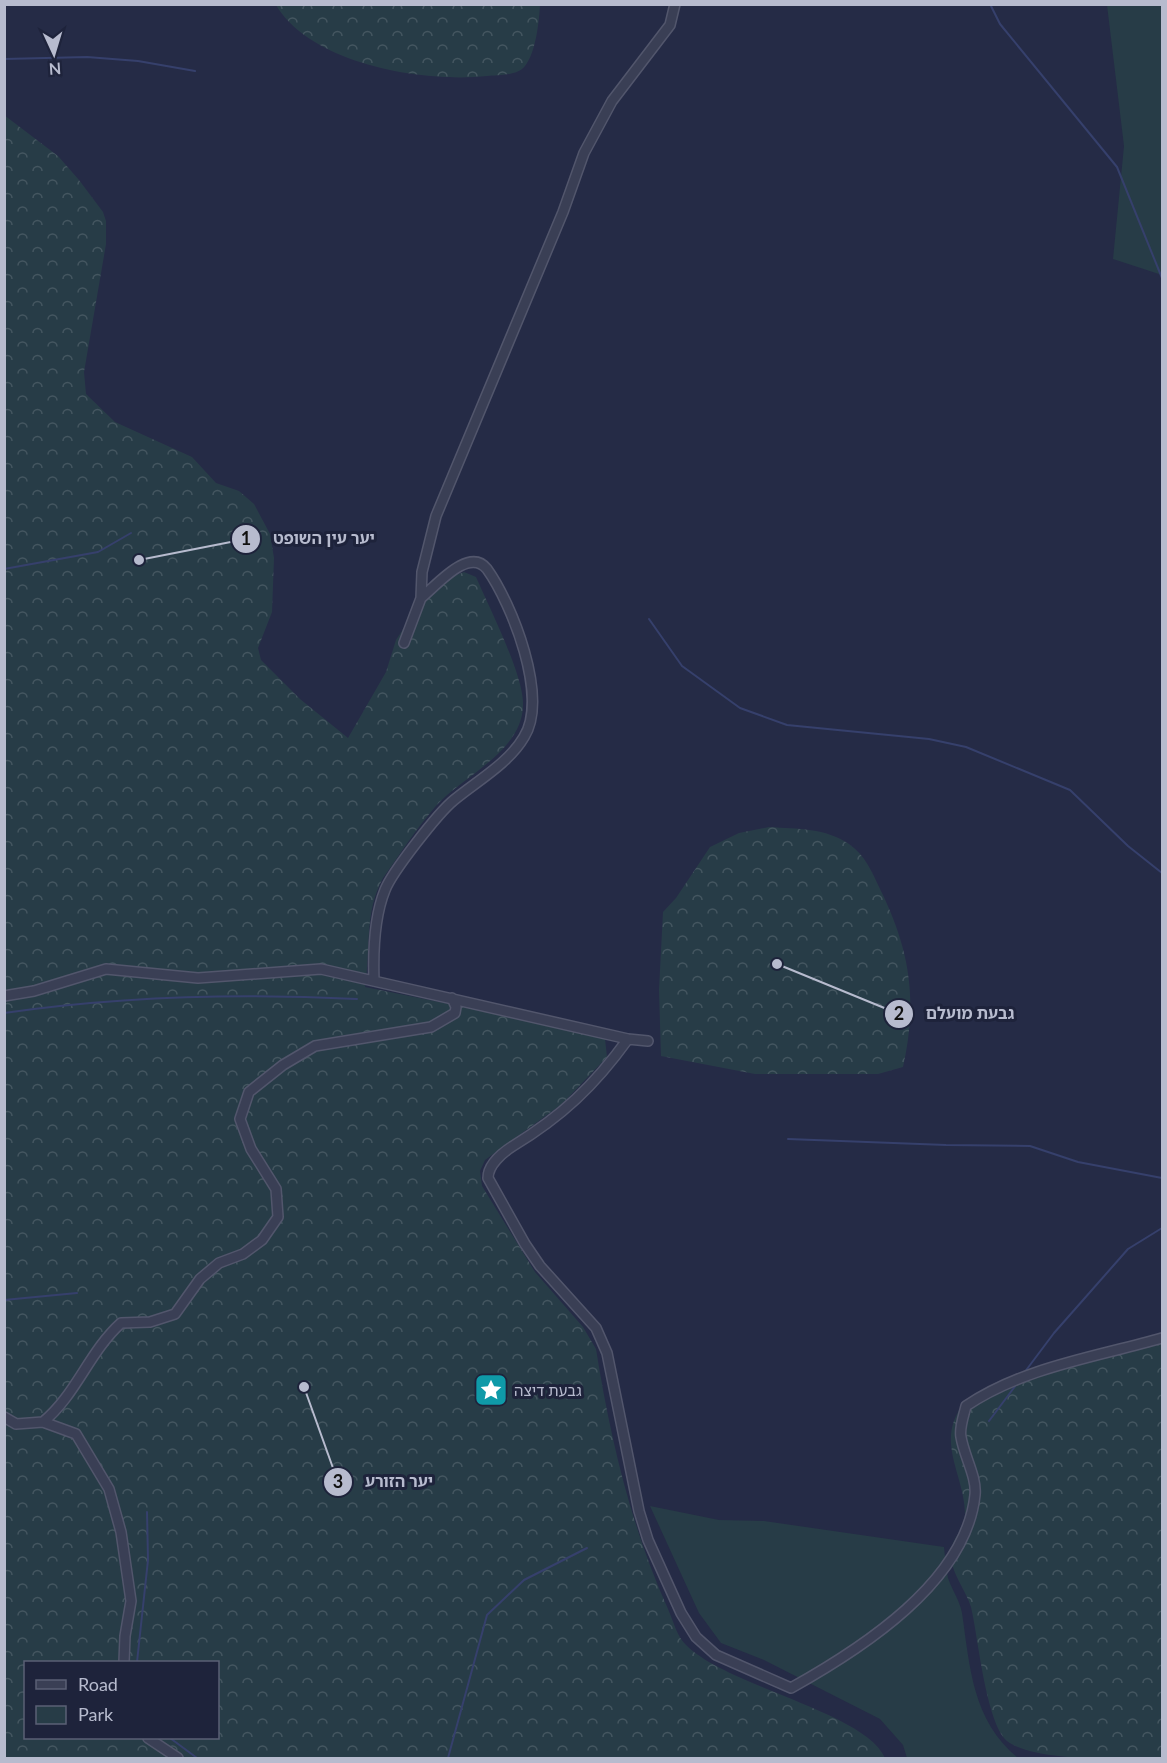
<svg xmlns="http://www.w3.org/2000/svg" width="1167" height="1763" font-family="Lato,'Noto Sans Hebrew',sans-serif">
	<style>
		.green { fill: #273c47 }
		.forest { fill: url(#forest-crowns); fill-rule: evenodd }
		.lines { fill: none; stroke-linecap: round; stroke-linejoin: round }
		.stream { stroke: #36406c; stroke-width: 2 }
		.street-casing { stroke: #52566c; stroke-width: 12 }
		.street { stroke: #3a3f55; stroke-width: 9 }
		.labels { text-anchor: middle; dominant-baseline: central; stroke-width: 6; stroke-linejoin: round; paint-order: stroke }
		.poi-label { font-size: 15px; fill: #b7bbce; stroke: #1e233b; text-anchor: start }
		.leader { fill: none; stroke: #b7bbce; stroke-width: 2 }
		.callout-dot { fill: #b7bbce; stroke: #1e233b; stroke-width: 2 }
		.mark-label { font-size: 18px; text-anchor: middle; font-weight: bold; fill: #111 }
		.callout-label { font-size: 16px; text-anchor: middle; font-weight: bold; fill: #b7bbce; stroke: #1e233b; stroke-width: 6; stroke-linejoin: round; paint-order: stroke }
	</style>
	<defs>
		<pattern id="forest-crowns" width="20" height="18" patternUnits="userSpaceOnUse" patternTransform="scale(1.5)"><rect width="20" height="18" fill="#273c47"/><path d="M2 6a3 3 0 1 1 6 0M12 15a3 3 0 1 1 6 0" fill="none" stroke="#445660"/></pattern>
	</defs>
	<rect width="100%" height="100%" fill="#252b46"/>
	<path class="green" d="M1107,5H1162V275L1113,259L1124,146Z
		M650,1506L719,1520L764,1521L944,1547C945,1557 946,1568 948,1578C952,1590 960,1601 962,1613C970,1667 972,1720 1018,1758H907L903,1745L880,1719L764,1660L721,1643L699,1613Z"/>
	<path class="forest" d="M276,5H540C539,22 536,52 525,66C517,76 498,75 487,76C423,83 311,64 276,5Z
		M4,115L58,156L79,180L103,212L106,221V244L84,372L86,394L115,422L192,457L216,483L239,491L254,504L270,534L274,558L272,612L258,648L261,660L300,699L348,738L386,672L396,640L415,611L452,577L464,572L476,577C489,607 522,672 523,702C525,751 463,775 435,807C416,829 400,854 383,878C364,912 371,949 365,987L584,1031L605,1039L607,1057L562,1104L485,1160L480,1171L482,1186L535,1272L583,1327L596,1349C610,1437 631,1527 668,1609C673,1620 677,1637 686,1645C728,1687 865,1712 885,1758H5ZM26,1662H218V1738H26Z
		M769,827C797,829 826,828 849,844C865,855 872,872 880,889C910,950 918,1000 903,1067L878,1074H755L661,1056L659,990L663,912L676,898L710,847L739,833Z
		M1162,1342V1758C1125,1758 1036,1763 1007,1741C986,1723 978,1636 971,1607C966,1590 950,1572 951,1553C951,1538 965,1530 965,1515C965,1474 934,1442 964,1403C979,1383 1130,1350 1162,1342Z"/>
	<g class="lines">
		<path class="stream" d="M990,4L1000,24L1117,167L1162,278
			M4,59L87,57L138,61L195,71
			M4,569L98,552L131,533
			M649,619L682,666L740,708L787,725L929,739L966,747L1070,790L1128,846L1162,873
			M4,1013C122,996 239,993 357,999
			M788,1139L946,1145L1030,1146L1078,1162L1162,1178
			M4,1300L77,1293
			M1024,1373L1054,1333L1128,1249L1162,1228
			M989,1421L1016,1385
			M137,1662L148,1560L147,1512
			M170,1738L197,1758
			M448,1758L487,1615L524,1580L587,1548"/>
		<g class="street-casing">
			<path id="street" d="M404,643L421,598L422,572L436,516L563,212L584,153L612,101L670,25L675,4
				M374,981C373,952 374,917 385,890C392,872 438,813 454,800C477,781 509,763 524,737C549,697 512,604 487,569C469,546 436,586 421,598
				M4,996L34,991L106,969L198,978L321,969L628,1039L648,1041
				M628,1039C594,1086 562,1116 513,1146C502,1153 488,1165 488,1178L525,1244L540,1266L596,1328L607,1353L639,1511L648,1540L681,1613L696,1637L716,1655L791,1688C861,1649 966,1582 975,1495C977,1477 964,1456 961,1437C959,1428 964,1415 966,1406C1024,1367 1096,1357 1162,1338
				M4,1417L16,1424L43,1422L76,1434L109,1489L121,1532L131,1601L125,1636L124,1662
				M43,1422C76,1395 89,1352 121,1323L150,1322L175,1314L200,1279L219,1263L243,1254L262,1240L278,1217L276,1189L251,1149L240,1119L249,1092L283,1065L315,1046L431,1027L455,1013L456,1007L452,998
				M148,1738L178,1758"/>
		</g>
		<use href="#street" class="street"/>
	</g>
	<defs>
		<g id="sight-square" transform="scale(1.725)"><rect x="-9" y="-9" width="18" height="18" rx="4" fill="#0f9aa8" stroke="#1e233b"/><path d="M0-6L1.8-2.2L6-1.7L2.9 1.2L3.7 5.4L0 3.3L-3.7 5.4L-2.9 1.2L-6-1.7L-1.8-2.2Z" fill="#fff"/></g>
	</defs>
	<g fill-rule="evenodd">
		<use href="#sight-square" x="491" y="1390"/>
	</g>
	<g class="labels">
		<g class="poi-label">
			<text x="514" y="1390">גבעת דיצה</text>
		</g>
	</g>
	<path class="leader" d="M139 560L246 539M777 964L899 1014M304 1387L338 1482"/>
	<g class="callout-dot">
		<circle cx="139" cy="560" r="6"/>
		<circle cx="777" cy="964" r="6"/>
		<circle cx="304" cy="1387" r="6"/>
		<circle cx="246" cy="539" r="15"/>
		<circle cx="899" cy="1014" r="15"/>
		<circle cx="338" cy="1482" r="15"/>
	</g>
	<g class="mark-label">
		<text x="246" y="545">1</text>
		<text x="899" y="1020">2</text>
		<text x="338" y="1488">3</text>
	</g>
	<g class="callout-label">
		<text x="324" y="544">יער עין השופט</text>
		<text x="970" y="1019">גבעת מועלם</text>
		<text x="399" y="1487">יער הזורע</text>
	</g>
	<rect width="1167" height="1763" fill="none" stroke="#b7bbce" stroke-width="12"/>
	<rect x="24" y="1661" width="195" height="78" fill="#1e233b" stroke="#5b6076" stroke-width="1.5"/>
	<rect x="36" y="1680" width="30" height="9" fill="#3a3f55" stroke="#5b6076" stroke-width="1.5"/>
	<text x="78" y="1691" font-size="18" fill="#b7bbce">Road</text>
	<rect x="36" y="1706" width="30" height="18" fill="#273c47" stroke="#5b6076" stroke-width="1.5"/>
	<text x="78" y="1721" font-size="18" fill="#b7bbce">Park</text>
	<g transform="translate(54 54) rotate(176)" stroke="#1e233b" stroke-width="4.5" paint-order="stroke">
	<path d="M0-4.5L10 22L0 15L-10 22Z" fill="#b7bbce"/>
	<text y="-9" font-size="16" font-weight="bold" text-anchor="middle" fill="#b7bbce">N</text>
	</g>
</svg>
